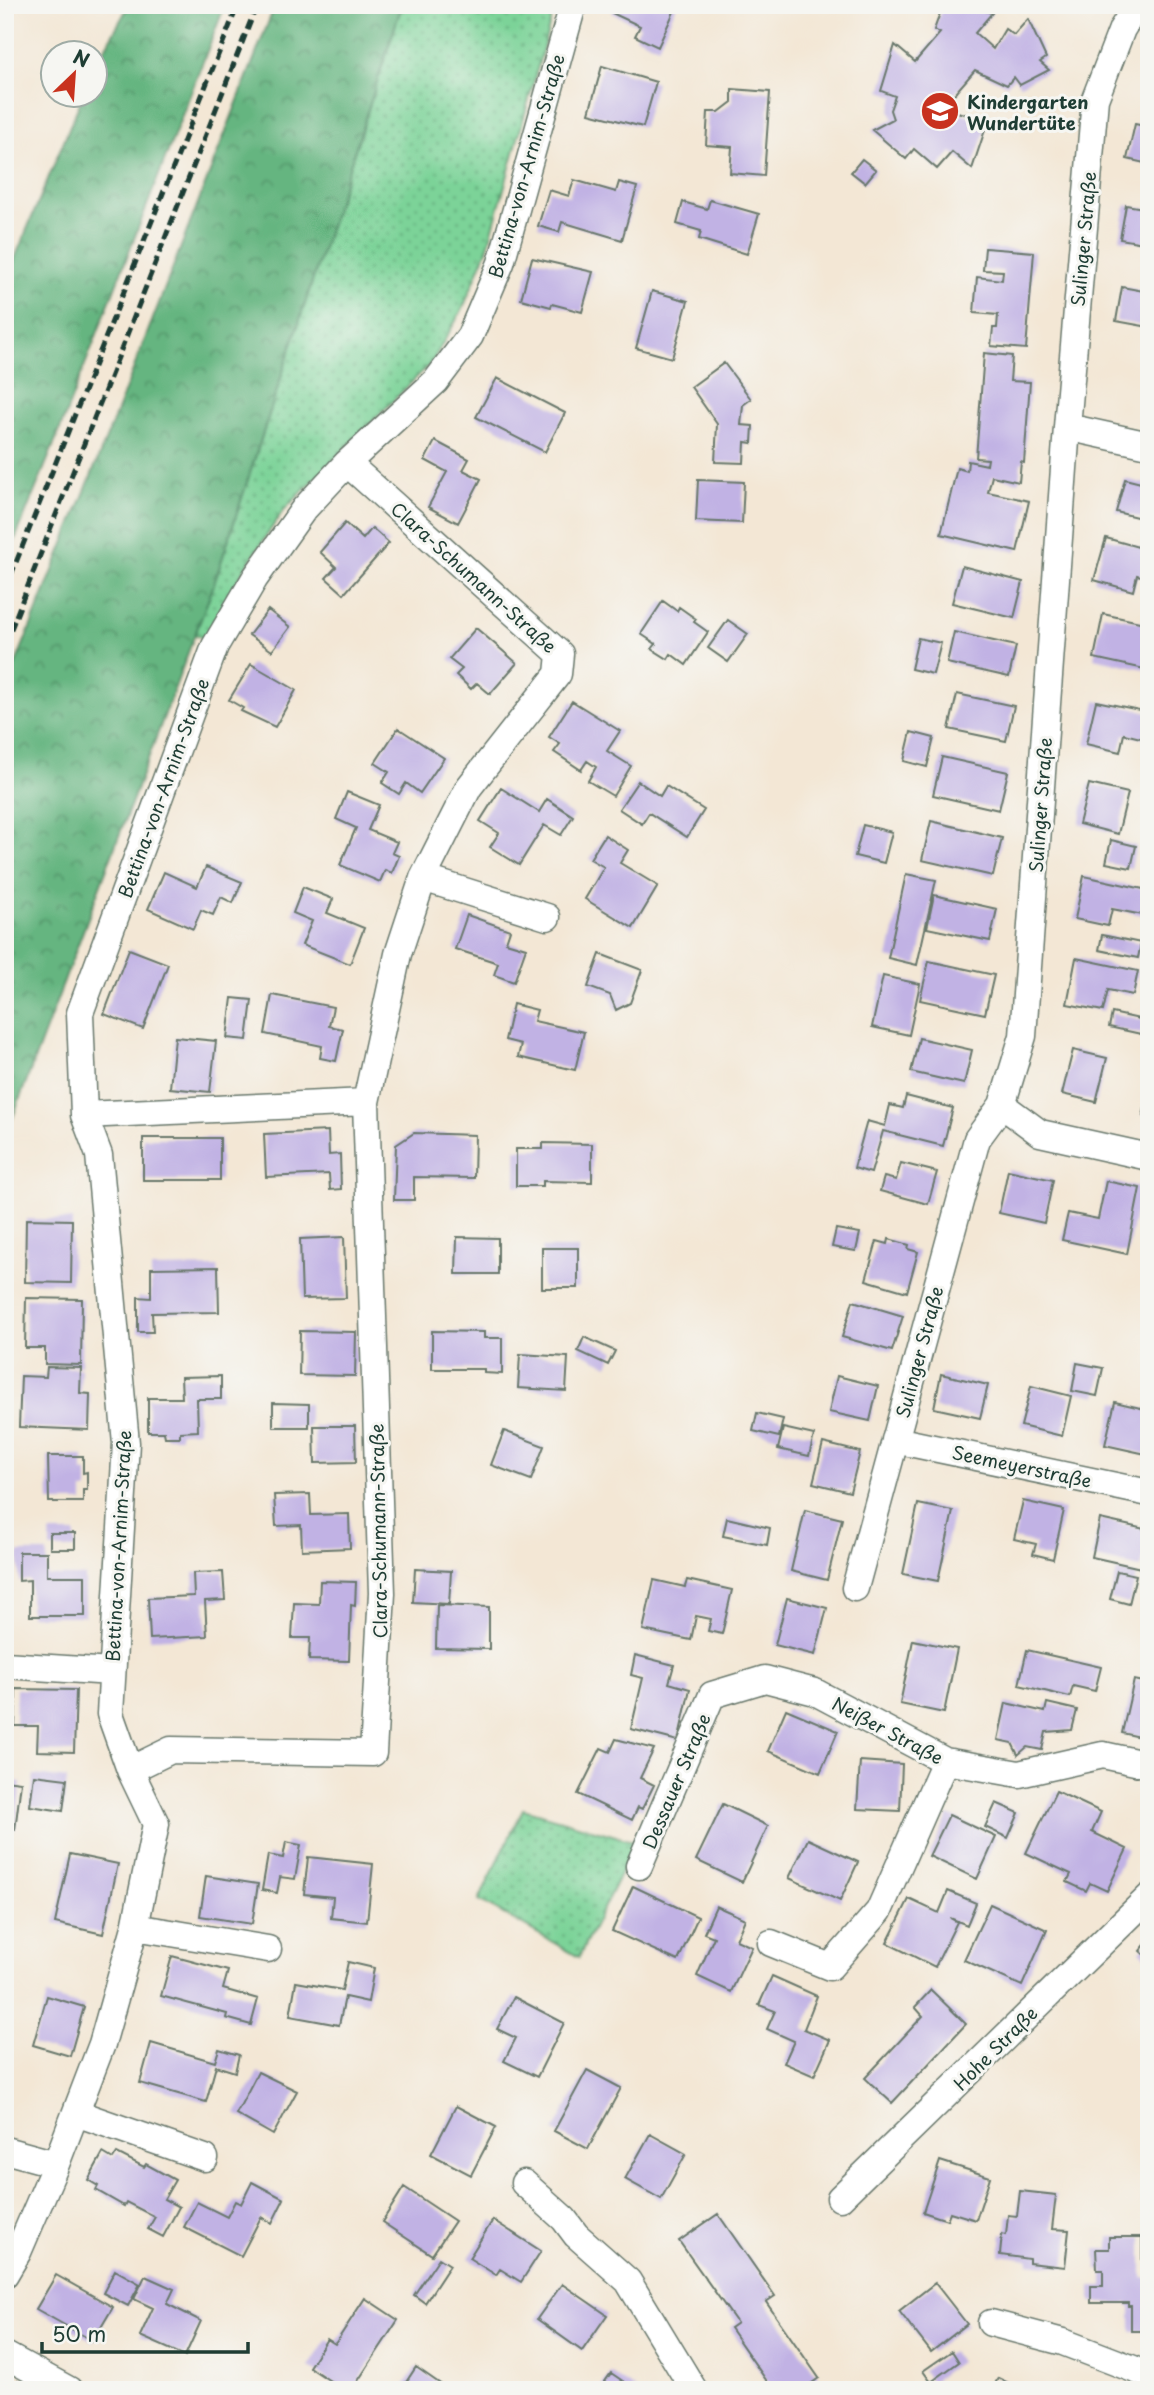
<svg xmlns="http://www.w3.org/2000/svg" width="1154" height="2395" font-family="'Playpen Sans',sans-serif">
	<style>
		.grass { fill: url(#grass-dots); stroke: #4e8866; stroke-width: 2 }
		.forest { fill: url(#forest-crowns); stroke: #42795a; stroke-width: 2 }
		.building { fill: #c1b2e4 }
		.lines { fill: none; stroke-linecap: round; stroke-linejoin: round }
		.minor-casing { stroke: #69786c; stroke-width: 29 }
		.minor { stroke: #fff; stroke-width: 26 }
		.rail { stroke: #1f3d34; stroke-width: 5; stroke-dasharray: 10 5; stroke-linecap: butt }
		.labels { text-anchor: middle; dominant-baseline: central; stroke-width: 6; stroke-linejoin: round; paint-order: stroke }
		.poi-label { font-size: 18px; font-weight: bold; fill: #1f3d34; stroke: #f6f6f2; text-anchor: start }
		.street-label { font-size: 18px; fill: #1f3d34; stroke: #f6f6f2 }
	</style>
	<defs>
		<pattern id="grass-dots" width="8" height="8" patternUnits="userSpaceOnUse" patternTransform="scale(1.75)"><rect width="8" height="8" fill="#7cd398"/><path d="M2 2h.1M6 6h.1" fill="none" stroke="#65ac7d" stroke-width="1.8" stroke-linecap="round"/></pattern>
		<pattern id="forest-crowns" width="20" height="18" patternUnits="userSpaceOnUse" patternTransform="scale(1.75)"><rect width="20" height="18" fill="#65b580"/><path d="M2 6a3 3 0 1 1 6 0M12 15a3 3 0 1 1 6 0" fill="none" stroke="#53946a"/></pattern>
	</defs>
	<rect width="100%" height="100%" fill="#f6f6f2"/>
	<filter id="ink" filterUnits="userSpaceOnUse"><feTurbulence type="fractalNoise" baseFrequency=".0143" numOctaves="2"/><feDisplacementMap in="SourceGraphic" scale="14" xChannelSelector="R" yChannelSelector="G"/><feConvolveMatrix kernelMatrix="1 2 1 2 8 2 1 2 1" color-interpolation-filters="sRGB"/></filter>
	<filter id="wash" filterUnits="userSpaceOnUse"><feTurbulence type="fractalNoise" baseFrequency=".00686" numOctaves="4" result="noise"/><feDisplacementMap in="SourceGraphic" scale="28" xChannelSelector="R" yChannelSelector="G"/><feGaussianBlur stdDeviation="1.57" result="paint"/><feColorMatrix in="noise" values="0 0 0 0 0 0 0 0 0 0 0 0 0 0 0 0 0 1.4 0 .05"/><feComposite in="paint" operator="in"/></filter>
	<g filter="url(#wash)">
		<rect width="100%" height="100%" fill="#f3e7d5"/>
		<path class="grass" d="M402,5H555L487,250L463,308L432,362L283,511L241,574L207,639L195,635L214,584Z
			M523,1809L636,1842L579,1957L479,1900Z"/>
		<path class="forest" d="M129,5H225L55,442L5,564V282L83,95L94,94L95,66Z
			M275,5H402L214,584L5,1138V690L110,429Z"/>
		<g id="blocks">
			<path class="building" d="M616,5H677L658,47L635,36L640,26L612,13Z
				M943,5H968L992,13L975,33L993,49L1005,29L1014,35L1028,19L1046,58L1040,62L1049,70L1020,85L1014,77L1007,85L975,70L949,100L951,106L950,112L953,116L957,112L988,121L972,169L952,152L937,169L914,149L906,159L872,130L893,119L890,110L895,96L881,91L895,45L915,62L940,33L934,30Z
				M602,66L656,82L643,127L589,113Z
				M732,89L770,92L764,176L730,173L732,147L706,145L708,112H719L732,102Z
				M1135,124L1149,127V164L1127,159Z
				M862,159L876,170L865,183L851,172Z
				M574,180L616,192L619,182L637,187L622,240L562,222L559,232L538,226L549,190L569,196Z
				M710,200L759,214L747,254L699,239L701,231L677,224L683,202L707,209Z
				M1126,205L1149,209V244L1120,239Z
				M985,248L1034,252L1026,349L991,346L993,328H997L998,315L974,313L977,277L1002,280L1003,271L983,270Z
				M532,258L593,272L582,312L552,304L551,307L521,299Z
				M1122,287L1149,292V327L1116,321Z
				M652,291L688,301L672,358L636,348Z
				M984,353L1012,356L1010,381L1030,382L1024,463L1021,462L1019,482L992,476L988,492L1029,501L1017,552L941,534L957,468L967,471L968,461L987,465L988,459L976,458Z
				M724,363L751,399L743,405L741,425L753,426L752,443L745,442L744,463L715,462L717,424L691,387Z
				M497,378L565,413L545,452L476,417Z
				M435,441L469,459L463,470L481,479L458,523L428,507L447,472L425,460Z
				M1125,479L1149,485V520L1116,512Z
				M698,480L744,482L742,523L696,521Z
				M345,523L363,539L372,528L389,543L344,594L326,578L336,567L320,552Z
				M1106,538L1149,550V578L1137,575L1133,591L1094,580Z
				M962,566L1023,582L1014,618L952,603Z
				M663,601L677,611L679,607L696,619L694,622L708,632L686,665L671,654L668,659L652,649L656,644L641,634Z
				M268,610L290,627L272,651L249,635Z
				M1103,614L1149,624V670L1094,658Z
				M728,620L748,634L728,662L708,648Z
				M476,628L517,663L490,694L477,683L471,689L456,675L462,669L449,659Z
				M954,632L1016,646L1009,677L947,663Z
				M918,638L941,643L933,674L911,669Z
				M251,664L296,690L275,727L241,711L243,708L229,700Z
				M957,694L1014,706L1006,741L949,729Z
				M572,701L620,731L607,751L631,766L613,796L588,781L596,767L587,761L581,770L554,752L560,744L549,737Z
				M1096,701L1149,712V740L1124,734L1120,752L1086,744Z
				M398,728L444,758L420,793L406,783L399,794L382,783L389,772L375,763Z
				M911,732L934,738L927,767L904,761Z
				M942,757L1008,772L999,810L933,795Z
				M638,781L660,796L666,786L704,810L687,837L649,813L642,824L619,809Z
				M1089,784L1128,793L1118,834L1079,824Z
				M501,788L539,812L547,799L573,816L561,835L544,825L519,865L490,847L499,833L480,821Z
				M347,792L379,805L368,830L397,842L392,853L399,856L392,873L385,870L380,882L340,865L356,828L336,819Z
				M931,821L1002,838L993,876L922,860Z
				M863,825L892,832L884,863L855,856Z
				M605,835L628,850L620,863L658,886L633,928L585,899L604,867L590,859Z
				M1111,840L1136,846L1131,868L1106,863Z
				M206,867L242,882L233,903L221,897L213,915L201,910L193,929L148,909L164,872L197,887Z
				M906,874L936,880L917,965L888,958Z
				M1084,876L1148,890L1143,915L1112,909L1108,926L1075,919Z
				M303,887L333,899L327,913L364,928L350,964L302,945L312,921L293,913Z
				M934,895L997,909L990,941L927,928Z
				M467,915L510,930L506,942L526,948L514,982L494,975L498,963L455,949Z
				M1102,935L1141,943L1138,958L1099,950Z
				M129,949L168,964L143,1029L104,1014Z
				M600,954L642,970L630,1003L616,1010L610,995L588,987Z
				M1076,958L1138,971L1133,995L1108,990L1103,1011L1067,1004Z
				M929,961L994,975L985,1014L920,1000Z
				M883,976L920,984L909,1035L872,1027Z
				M272,995L333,1007L329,1026L343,1029L336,1061L320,1058L322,1046L265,1034Z
				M232,998L252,1000L247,1040L227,1038Z
				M513,1004L537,1010L534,1021L584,1032L575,1070L518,1057L521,1044L505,1040Z
				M1112,1013L1144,1020L1141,1034L1109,1027Z
				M175,1037L216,1041L210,1092L170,1088Z
				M919,1038L972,1050L964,1084L911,1072Z
				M1073,1050L1107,1058L1096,1102L1062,1094Z
				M1148,1095H1149V1117L1143,1116Z
				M906,1096L953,1108L943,1146L883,1131L871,1173L854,1168L867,1121L885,1126L890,1105L903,1108Z
				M328,1131L329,1155L340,1154L341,1189L330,1190L329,1174L266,1177L264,1134Z
				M414,1133L475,1135L474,1178L414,1177V1200H394L396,1145Z
				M143,1138H220V1180H143Z
				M543,1143L592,1144V1182L543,1181V1186H516V1149H543Z
				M901,1163L937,1172L928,1204L880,1191L884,1177L896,1180Z
				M1008,1170L1053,1180L1044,1223L999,1213Z
				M1106,1181L1140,1188L1127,1254L1062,1240L1068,1213L1098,1219Z
				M26,1219L72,1220L71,1283L25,1282Z
				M836,1229L860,1233L856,1251L832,1247Z
				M344,1237L346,1298L302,1299L300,1239Z
				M457,1237L498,1238V1274H456Z
				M889,1239L909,1245L908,1249L918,1252L907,1292L866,1280L877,1241L888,1244Z
				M542,1248H578V1288H542Z
				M218,1267L219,1312L152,1313L153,1332H138V1297L151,1298V1268Z
				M26,1298L82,1299L81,1365L45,1364V1348H25Z
				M853,1301L903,1316L892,1351L842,1337Z
				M300,1331L356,1332L355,1376L299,1375Z
				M432,1331L484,1332V1338H502V1374L484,1373V1369H432Z
				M584,1337L615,1351L608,1365L578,1351Z
				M520,1354L568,1357L566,1391L518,1388Z
				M1077,1363L1103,1368L1097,1396L1072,1391Z
				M47,1367L81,1368L80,1393L90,1394L89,1430L19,1427L21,1376L46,1377Z
				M941,1374L988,1385L980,1418L934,1408Z
				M221,1376V1399H197L198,1431L180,1432V1437H165L164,1432H148V1398H182L181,1377Z
				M837,1376L878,1386L870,1421L829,1412Z
				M1031,1386L1071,1396L1062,1436L1021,1426Z
				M1115,1402L1149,1410V1441L1146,1454L1105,1445Z
				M273,1403L309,1404V1427H273Z
				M757,1413L783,1419L779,1437L753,1431Z
				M314,1426H355L356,1462L315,1463Z
				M783,1428L814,1435L809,1456L778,1449Z
				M504,1431L544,1446L531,1480L491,1465Z
				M823,1443L860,1452L850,1492L813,1483Z
				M48,1456H83V1473L87,1472V1490H83V1502H49Z
				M310,1494L311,1515L349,1514L350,1548L302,1550L301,1525L276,1526L274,1495Z
				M1023,1501L1064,1510L1053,1559L1033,1554L1036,1544L1014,1539Z
				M918,1504L953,1511L938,1581L903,1574Z
				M805,1510L842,1519L827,1580L791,1571Z
				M727,1518L770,1528L767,1545L723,1536Z
				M1100,1519L1149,1530L1141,1568L1092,1557Z
				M50,1533H75V1549H50Z
				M19,1552H47V1576H85V1616H30V1580L19,1581Z
				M415,1569L451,1571L449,1604L413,1602Z
				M1117,1571L1136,1575L1129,1604L1110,1599Z
				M223,1572L225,1600L205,1601L207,1636L150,1639L148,1598L194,1596L193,1573Z
				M654,1580L685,1587L687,1580L732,1590L722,1634L708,1631L711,1619L696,1616L691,1640L643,1630Z
				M320,1581L356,1582L355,1606L351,1605L349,1661L309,1660L310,1638H292L294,1603L319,1604Z
				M787,1598L827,1608L815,1655L775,1645Z
				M437,1605L489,1607V1649L436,1648Z
				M913,1640L957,1649L944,1713L900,1704Z
				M1027,1650L1101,1667L1095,1691L1073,1686L1070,1697L1019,1685Z
				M635,1655L674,1665L669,1683L690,1689L678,1741L631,1729L643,1678L631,1675Z
				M1134,1680L1149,1683V1739L1122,1733Z
				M16,1689L76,1690L74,1752L37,1751L38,1726H15Z
				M1006,1703L1045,1712L1047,1703L1077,1710L1072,1730L1046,1732L1042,1750L1027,1747L1018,1755L1012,1743L998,1740Z
				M786,1709L838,1731L820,1773L768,1751Z
				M616,1739L654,1749L640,1778L654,1785L642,1809L638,1807L632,1820L578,1794L601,1748L610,1752Z
				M860,1761L902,1764L900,1811L857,1809Z
				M34,1775L67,1779L63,1811L30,1806Z
				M5,1780L21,1782L15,1830L5,1829Z
				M1056,1791L1101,1812L1092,1832L1127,1849L1107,1891L1090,1883L1086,1891L1067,1882L1071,1874L1026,1853Z
				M996,1803L1019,1813L1008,1838L985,1827Z
				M723,1804L768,1826L742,1882L696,1860Z
				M949,1815L996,1837L977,1879L929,1856Z
				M808,1839L858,1862L840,1901L789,1878Z
				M286,1842L301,1845L295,1879L280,1877L277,1893L262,1890L268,1855L283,1858Z
				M70,1854L118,1864L103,1934L55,1923Z
				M308,1857L373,1864L367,1922L331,1918L333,1897L304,1894Z
				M206,1876L258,1884L252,1924L200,1916Z
				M5,1879L13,1881L7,1914H5Z
				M633,1886L698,1917L678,1961L612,1931Z
				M948,1891L976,1903L967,1925L950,1918L957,1922L935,1967L887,1943L909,1899L939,1913Z
				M990,1904L1047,1930L1022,1986L964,1960Z
				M716,1906L745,1919L736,1940L752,1947L731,1992L697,1976L714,1937L704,1933Z
				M1149,1940V1959L1140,1951Z
				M172,1956L228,1971L223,1989L258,1999L251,2025L226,2018L227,2014L161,1996Z
				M348,1962L374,1968L368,2002L345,1997L339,2025L290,2016L296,1982L342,1990Z
				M772,1976L817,1996L804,2029L830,2040L814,2076L784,2063L794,2041L767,2029L775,2011L759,2005Z
				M931,1990L966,2024L892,2103L865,2078L923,2016L915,2007Z
				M47,1996L84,2007L70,2056L33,2045Z
				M514,1997L564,2023L537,2077L504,2061L516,2038L497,2029Z
				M151,2043L215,2062L219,2049L239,2055L235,2072L216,2066L206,2102L140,2083Z
				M587,2070L621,2088L588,2149L554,2131Z
				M258,2072L297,2091L273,2135L236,2114Z
				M456,2106L496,2127L471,2175L431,2154Z
				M650,2134L686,2154L661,2199L625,2179Z
				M103,2153L113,2159L117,2153L144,2167L146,2164L175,2180L164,2199L179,2207L163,2237L148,2229L155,2217L126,2202L124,2206L96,2190L98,2186L88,2180Z
				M940,2161L990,2177L976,2220L950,2212L947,2220L923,2212Z
				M252,2182L284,2199L272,2223L261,2217L241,2256L184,2227L197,2202L227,2217L235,2201L241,2204Z
				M404,2187L455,2221L432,2255L382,2222Z
				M1020,2191L1056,2195L1052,2229L1069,2230L1065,2267L1029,2263V2259L1000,2255L1002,2234L1006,2235L1008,2215L1017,2216Z
				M718,2214L775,2296L766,2302L819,2378L802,2390H773L730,2328L737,2323L679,2241Z
				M493,2220L541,2251L521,2282L500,2269L496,2275L469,2258Z
				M1109,2237H1142V2278H1149V2331H1131V2306H1128V2303H1091V2286H1103V2270H1097L1096,2249H1109Z
				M439,2258L450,2265L425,2303L414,2295Z
				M115,2270L140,2284L128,2306L103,2293Z
				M56,2275L113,2307L93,2341L36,2309Z
				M145,2276L174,2289L167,2304L201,2321L185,2356L140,2336L153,2308L134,2299Z
				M935,2283L967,2324L931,2352L899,2311Z
				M562,2284L607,2315L582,2351L537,2319Z
				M365,2298L398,2320L352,2390H344L309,2367L327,2339L335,2344Z
				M952,2351L959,2362L931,2382L923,2371Z
				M416,2367L449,2390H401Z
				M611,2373L636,2390H599Z
				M998,2378L1023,2390H992Z
				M946,2382L957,2387L963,2390H942Z"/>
		</g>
	</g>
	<g filter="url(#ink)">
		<use href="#blocks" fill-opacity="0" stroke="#69786c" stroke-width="2"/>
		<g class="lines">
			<g class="minor-casing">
				<path id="minor" d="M1067,427L1149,445
					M423,878L547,917
					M1002,1105L1040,1133L1149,1157
					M84,1115L366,1102
					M895,1440L1149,1493
					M855,1588L977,1139L1002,1105L1023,1036L1067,427L1095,99L1122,29L1137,5
					M5,1665L112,1672
					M130,1770L171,1750L373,1753L382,1593L366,1102L398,954L423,878L469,787L558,674L560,654L347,463
					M639,1866L712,1695L765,1679L815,1692L945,1761L1019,1774L1103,1755L1149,1765
					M135,1927L268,1949
					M771,1943L830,1967L879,1911L945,1761
					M76,2113L205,2158
					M5,2150L56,2164
					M524,2183L564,2219L576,2235L628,2281L694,2390
					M840,2198L1149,1897
					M5,2274L18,2252L56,2164L102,2044L135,1927L156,1824L130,1770L110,1714L126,1443L99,1155L84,1115L80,1013L215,646L255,578L304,509L347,463L436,381L470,336L501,263L573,5
					M991,2323L1063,2342L1149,2375
					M5,2355L69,2390"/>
			</g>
			<use href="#minor" class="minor"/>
			<path class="rail" d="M5,590L238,5
				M5,644L257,5"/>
		</g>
	</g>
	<defs>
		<g id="school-disc" transform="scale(2.0125)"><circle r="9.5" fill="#c8321e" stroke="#f6f6f2"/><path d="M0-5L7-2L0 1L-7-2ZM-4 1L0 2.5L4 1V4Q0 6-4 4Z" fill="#fff"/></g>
	</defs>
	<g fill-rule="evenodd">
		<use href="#school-disc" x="940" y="111"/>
	</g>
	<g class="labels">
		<g class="poi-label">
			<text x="967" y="101">Kindergarten<tspan x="967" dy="21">Wundertüte</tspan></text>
		</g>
		<g class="street-label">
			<text transform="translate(526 166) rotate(-74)">Bettina-von-Arnim-Straße</text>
			<text transform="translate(1083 239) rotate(-85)">Sulinger Straße</text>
			<text transform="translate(474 577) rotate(42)">Clara-Schumann-Straße</text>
			<text transform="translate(163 788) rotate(-70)">Bettina-von-Arnim-Straße</text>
			<text transform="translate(1040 805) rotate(-86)">Sulinger Straße</text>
			<text transform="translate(919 1352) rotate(-75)">Sulinger Straße</text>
			<text transform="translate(1022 1466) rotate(12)">Seemeyerstraße</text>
			<text transform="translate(378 1531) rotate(-91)">Clara-Schumann-Straße</text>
			<text transform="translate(118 1546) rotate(-87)">Bettina-von-Arnim-Straße</text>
			<text transform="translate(888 1730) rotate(28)">Neißer Straße</text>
			<text transform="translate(676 1781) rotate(-67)">Dessauer Straße</text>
			<text transform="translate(995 2048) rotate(-45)">Hohe Straße</text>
		</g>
	</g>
	<rect width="1154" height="2395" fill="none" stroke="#f6f6f2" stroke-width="28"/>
	<g transform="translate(74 74) rotate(25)"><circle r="33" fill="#f6f6f2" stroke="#a0aca6" stroke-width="2"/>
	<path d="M0-5L12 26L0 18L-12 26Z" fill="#c8321e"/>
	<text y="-10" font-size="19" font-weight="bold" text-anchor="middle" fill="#1f3d34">N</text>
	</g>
	<path d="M42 2342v10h206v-10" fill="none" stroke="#1f3d34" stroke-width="3.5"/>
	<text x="52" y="2342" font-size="21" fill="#1f3d34" stroke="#f6f6f2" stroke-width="5" paint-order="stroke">50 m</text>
</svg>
